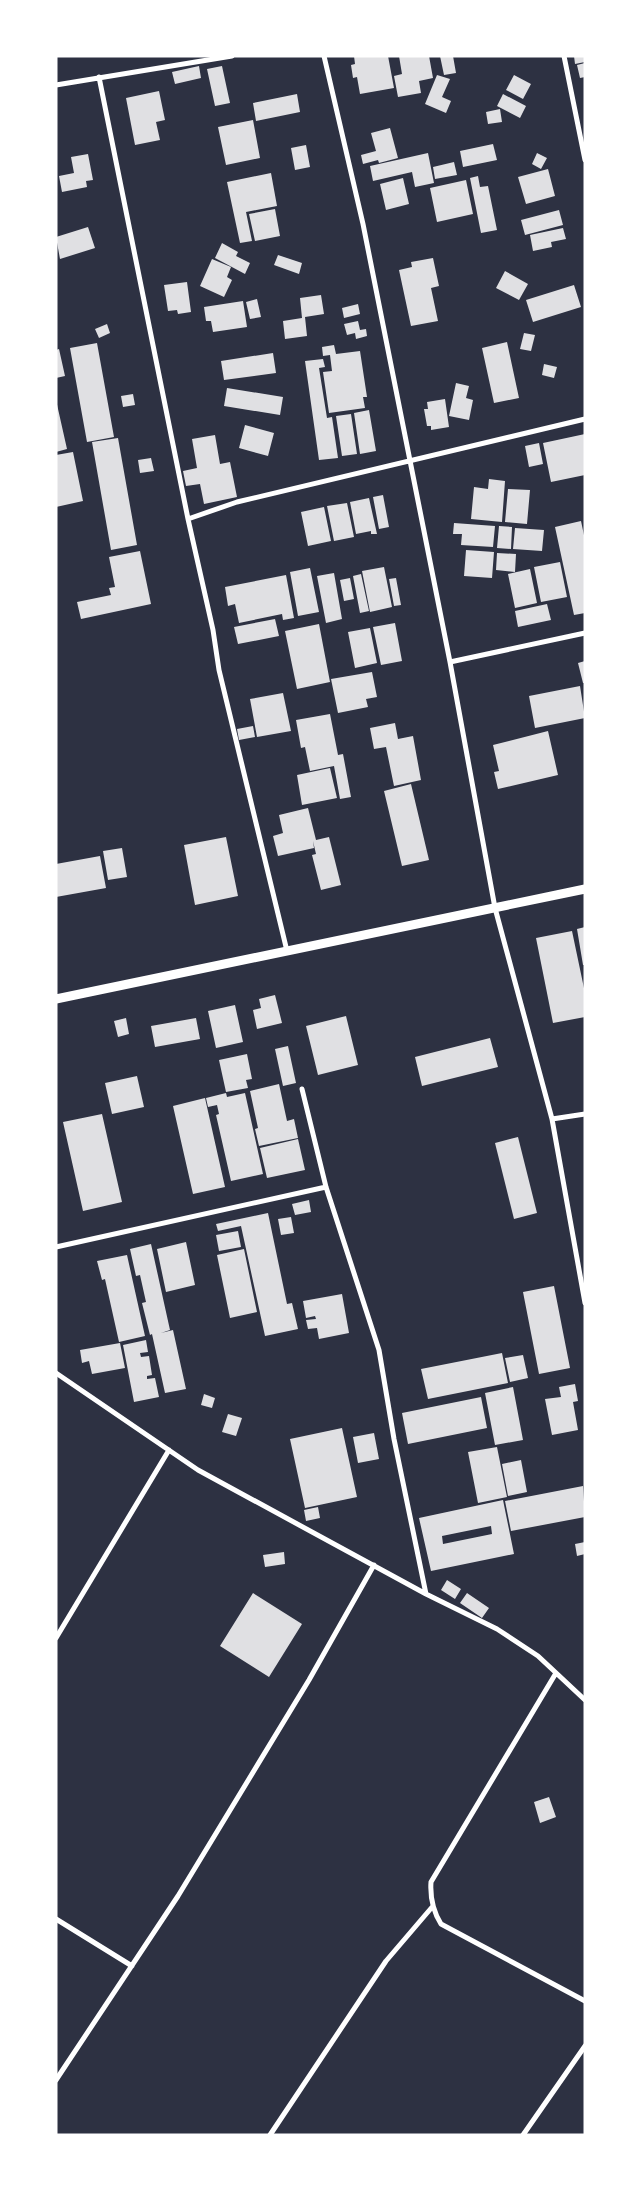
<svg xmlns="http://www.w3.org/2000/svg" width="641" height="2191" font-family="'Noto Serif',serif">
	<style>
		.building { fill: #e0e0e3; fill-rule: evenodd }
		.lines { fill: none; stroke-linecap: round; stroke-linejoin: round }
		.minor { stroke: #fff; stroke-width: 5 }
		.tertiary { stroke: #fff; stroke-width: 9 }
	</style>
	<rect width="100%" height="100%" fill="#2d3142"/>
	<path class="building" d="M354,56H388L394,88L360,94L357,77L353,78L351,65L355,64Z
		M399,56H429L433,78L419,81L421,93L398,97L394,76L402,74Z
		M440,56H453L456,73L444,75Z
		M574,56H585V62L575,64Z
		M585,63V77L580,78L577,65Z
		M199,66L201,78L175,84L172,72Z
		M222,66L230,103L215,106L207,69Z
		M437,75L450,79L442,97L451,101L446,113L425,104Z
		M514,75L531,84L523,99L506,90Z
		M159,91L165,120L156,122L160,140L135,145L126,98Z
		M297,94L300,112L256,121L253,103Z
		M503,94L526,106L520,118L497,106Z
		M500,109L502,122L488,124L486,112Z
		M253,120L260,158L226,165L218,127Z
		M390,128L398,158L379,163L378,160L363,164L361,155L376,151L371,133Z
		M493,144L497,160L463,167L460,151Z
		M306,145L310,167L295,170L291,148Z
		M428,153L434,183L415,187L412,172L373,181L370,166Z
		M537,153L547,158L541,169L532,164Z
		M88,154L93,180L86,181L87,187L62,192L59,176L74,173L71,157Z
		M454,162L457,175L435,179L433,167Z
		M548,169L555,196L526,204L518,177Z
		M271,173L277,206L246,212L252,241L240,243L227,182Z
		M478,176L480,187L488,186L497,230L481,233L470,178Z
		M403,178L409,204L386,210L380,184Z
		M466,180L473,214L437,222L430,188Z
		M275,209L280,236L255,241L249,214Z
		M559,210L563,225L525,235L521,220Z
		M88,227L95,248L60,259L56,237Z
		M563,228L566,239L551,242L552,247L533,251L530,235Z
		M222,243L238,252L236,256L250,263L245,274L215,258Z
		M278,255L302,263L299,274L274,265Z
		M433,258L439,286L431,288L438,321L411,326L399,270L412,267L411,262Z
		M212,259L231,267L227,277L232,280L224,297L200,286Z
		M505,271L528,284L519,300L496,288Z
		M187,282L191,312L178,314L177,310L168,311L164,285Z
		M574,285L581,307L533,322L526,300Z
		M321,295L324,314L305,317L307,336L285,339L283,321L302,318L300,298Z
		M257,299L261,317L250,319L246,302Z
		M243,301L247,327L213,332L211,321H206L204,307Z
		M358,304L360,314L344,318L342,308Z
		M358,321L360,330L366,329L367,336L356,339L355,333L347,335L344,324Z
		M107,324L110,333L99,338L95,329Z
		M524,333L535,335L531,351L520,349Z
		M507,342L519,398L494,403L482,348Z
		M97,343L114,437L87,442L70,348Z
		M334,345L336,354L360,351L367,397H363L365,408L329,413L323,372L332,371L330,355L323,356L322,347Z
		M59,349L65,376L56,378V350Z
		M273,353L276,373L224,380L221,361Z
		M323,359L325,367L319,368L327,418L332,417L338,458L319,460L305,361Z
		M544,364L557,367L554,378L542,375Z
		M456,383L469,386L466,398L473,400L469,420L449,416Z
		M227,388L283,397L280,415L224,406Z
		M133,394L135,405L123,407L121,396Z
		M445,399L449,427L431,430V426H427L424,409H428L427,402Z
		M56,400L67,449L56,452Z
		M369,410L376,451L360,454L354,413Z
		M351,414L357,454L342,456L336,416Z
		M245,425L274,433L268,456L239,448Z
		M585,434V475L551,482L543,443Z
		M215,435L220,464L230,462L237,497L204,504L200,484L186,486L183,471L197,468L192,439Z
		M118,438L137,545L111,550L92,442Z
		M539,443L543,464L529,467L525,446Z
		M73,452L83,501L56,507V455Z
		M151,458L154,471L140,473L138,460Z
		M489,479L505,481L502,522L471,519L474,487L488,489Z
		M508,489L530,490L527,524L505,522Z
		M383,495L389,527L379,529L373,497Z
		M369,498L377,534H371V531L356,534L350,502Z
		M347,503L354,537L334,541L327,506Z
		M324,507L331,541L308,546L301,512Z
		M581,521L585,540V613L574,615L555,527Z
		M454,523L495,526L493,547L461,545L462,534H453Z
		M499,526L512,527L511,549L497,548Z
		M515,528L544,530L542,551L513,549Z
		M466,550L494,552L492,578L464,576Z
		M140,551L151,604L81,619L77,602L111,595L109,588L115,587L109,557Z
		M497,553L516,554L515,572L496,570Z
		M560,562L567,597L541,602L534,567Z
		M384,567L392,607L370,612L362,571Z
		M310,568L319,612L298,616L290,572Z
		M530,569L537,603L515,608L508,574Z
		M334,573L342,619L326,623L317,576Z
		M361,574L369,611L360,613L353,576Z
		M286,575L294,618L283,620L282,614L239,623L235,604L228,606L225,587Z
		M350,578L354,599L344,601L340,580Z
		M396,578L401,605L394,606L389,579Z
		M547,604L551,620L518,627L515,611Z
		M275,619L279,636L238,644L234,627Z
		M395,623L402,661L381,665L373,627Z
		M319,624L330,682L297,689L285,631Z
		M370,628L377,663L355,668L348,632Z
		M585,661V683H583L578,663Z
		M372,672L377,697L366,699L368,707L338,713L331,679Z
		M580,686L585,718L535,728L529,696Z
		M283,693L291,731L257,737L250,699Z
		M330,714L338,755L343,754L351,797L340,799L334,766L310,771L305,747L301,748L296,720Z
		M395,723L398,739L413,736L421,780L394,786L386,747L374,749L370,728Z
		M253,726L255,737L239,740L237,729Z
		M548,731L558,775L498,789L494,772L499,771L493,745Z
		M330,768L337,798L302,805L297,775Z
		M411,784L429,860L402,866L384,791Z
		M308,808L316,840L329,837L341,885L321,890L312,855L316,854L313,841L314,848L278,856L273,836L283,833L279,815Z
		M226,837L238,896L195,905L184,845Z
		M122,848L127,877L108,880L103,851Z
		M100,856L106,888L56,897V864Z
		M585,927V965H583L577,929Z
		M572,931L585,993V1017L553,1023L536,938Z
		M275,995L282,1023L257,1029L253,1010L261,1008L259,999Z
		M235,1005L243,1042L216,1048L208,1011Z
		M346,1016L358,1065L318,1075L306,1026Z
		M126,1018L129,1034L118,1037L114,1021Z
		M196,1018L200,1039L155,1047L151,1026Z
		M490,1038L498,1067L422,1086L415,1057Z
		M288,1046L296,1083L283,1086L275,1049Z
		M247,1054L252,1079L246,1080L248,1088L226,1092L219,1060Z
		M137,1076L144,1107L112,1114L105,1083Z
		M279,1084L287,1121L294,1119L298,1138L259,1146L255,1129L258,1128L250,1091Z
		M226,1093L227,1097L245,1093L263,1174L231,1181L216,1115L219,1114L217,1105L208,1107L206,1098Z
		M205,1098L225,1187L193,1194L173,1106Z
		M102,1114L122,1202L83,1211L63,1122Z
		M518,1137L537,1213L514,1219L495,1143Z
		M298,1139L305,1170L267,1178L260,1148Z
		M309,1200L311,1212L295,1215L292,1204Z
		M268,1213L287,1304L292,1303L298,1329L265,1336L241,1226L218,1231L216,1224Z
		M291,1217L294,1233L281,1235L278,1219Z
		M238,1231L241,1247L219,1251L216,1235Z
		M186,1242L195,1285L166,1292L157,1249Z
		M151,1244L170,1330L161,1333L173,1330L186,1389L165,1393L152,1334L150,1335L142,1303L146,1302L140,1275L136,1276L130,1249Z
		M244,1249L257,1312L230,1318L217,1255Z
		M127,1255L145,1336L119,1342L105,1279L102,1280L97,1261Z
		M554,1286L570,1368L539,1374L523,1292Z
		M342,1294L349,1333L319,1339L317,1328L308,1329L306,1320L316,1319L315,1316L306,1318L303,1301Z
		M146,1340L148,1352L140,1353L141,1357L149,1356L152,1375L147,1376V1379L155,1378L159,1397L134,1402L123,1345Z
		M120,1343L125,1368L92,1374L89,1361L82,1363L80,1350Z
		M502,1353L508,1383L428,1399L421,1369Z
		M523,1355L528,1378L510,1382L505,1358Z
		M575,1384L578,1401L573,1402L578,1430L552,1435L545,1399L561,1397L559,1387Z
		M513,1387L523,1440L495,1445L485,1393Z
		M204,1394L215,1398L212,1408L201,1405Z
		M481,1397L487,1428L408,1444L402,1413Z
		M228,1414L242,1418L236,1436L222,1432Z
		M342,1428L357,1497L305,1508L290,1439Z
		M374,1433L379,1459L358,1463L353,1437Z
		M497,1447L507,1497L478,1503L468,1452Z
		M521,1460L527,1492L508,1496L502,1464Z
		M583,1486L585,1517L511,1531L505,1501Z
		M503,1500L514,1554L431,1571L419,1518ZM491,1526L492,1534L443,1544L442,1536Z
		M318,1507L320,1518L306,1521L304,1510Z
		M585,1542V1554L577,1556L575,1544Z
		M284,1552L285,1564L265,1567L263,1555Z
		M447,1580L461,1589L455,1599L441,1590Z
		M253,1593L302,1624L269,1677L220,1646Z
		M467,1593L489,1608L482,1618L460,1603Z
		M549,1797L556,1817L540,1823L534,1802Z"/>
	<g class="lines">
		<path class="minor" d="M324,56L363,224L450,662L495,908L552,1119L585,1303
			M564,56L585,160
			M99,77L188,519
			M56,85L232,56
			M450,662L585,633
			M287,951L219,670L213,630L188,519L237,502L585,419
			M302,1089L326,1187L379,1350L394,1439L426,1594
			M552,1119L585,1114
			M56,1247L326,1187
			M56,1373L198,1470L426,1594L497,1629L538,1656L585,1700
			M56,1638L169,1450
			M556,1673L431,1882C430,1897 433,1911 441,1924L585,2001
			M56,1919L132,1966
			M56,2080L178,1896L309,1680L374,1565
			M270,2135L386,1961L433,1906
			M523,2135L585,2046"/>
		<path class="tertiary" d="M56,999L585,889"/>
	</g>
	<rect width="641" height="2191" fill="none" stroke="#ffffff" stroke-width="115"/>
</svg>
